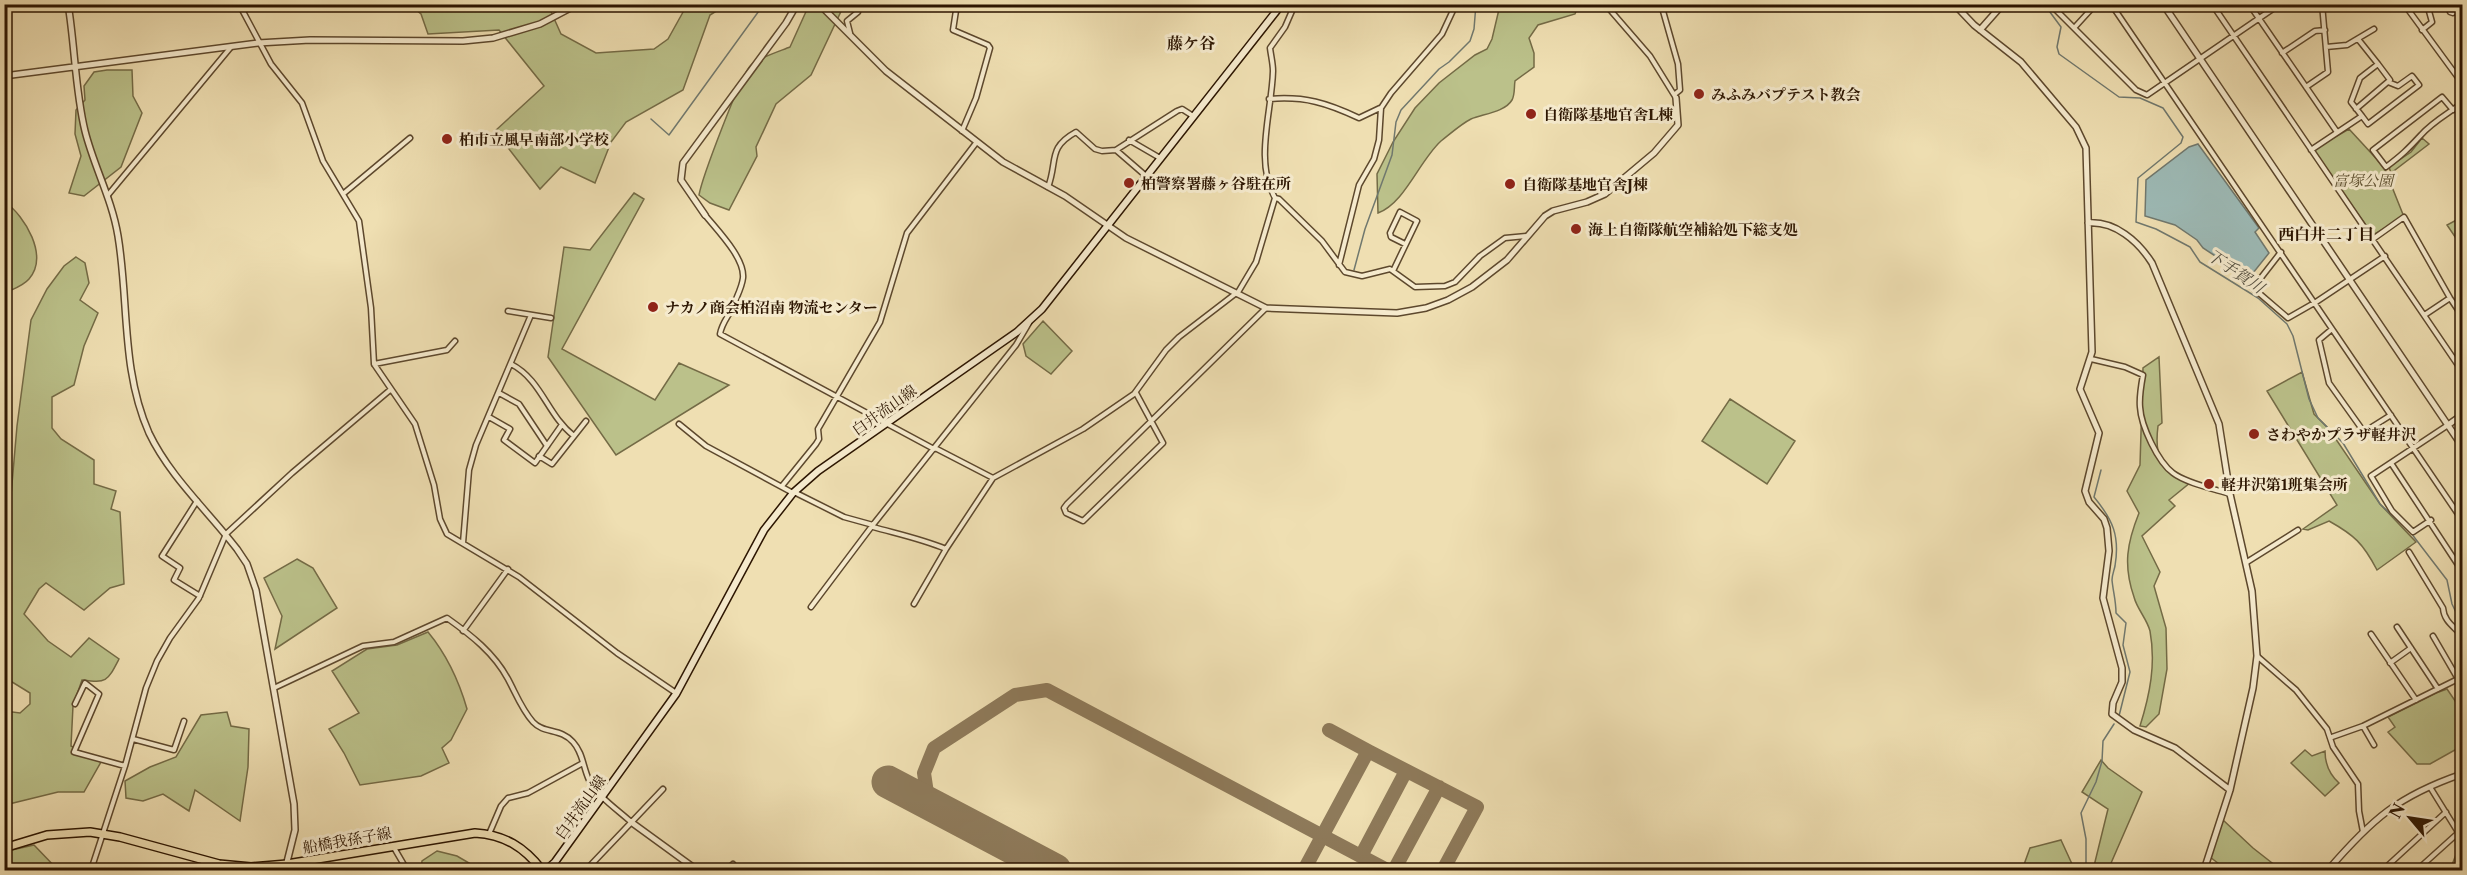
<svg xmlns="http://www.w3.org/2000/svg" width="2467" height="875" font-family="'Libre Caslon Text','Noto Serif JP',serif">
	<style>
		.green { fill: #bbc18a; stroke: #746b46; stroke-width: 1.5 }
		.water { fill: #9dbab6; stroke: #70786e; stroke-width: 1.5 }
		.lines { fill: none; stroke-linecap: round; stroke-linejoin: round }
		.stream { stroke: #70786e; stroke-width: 1.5 }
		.taxiway { stroke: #8e7a5a; stroke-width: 14 }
		.runway { stroke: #8e7a5a; stroke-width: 33 }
		.minor-casing { stroke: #5d482d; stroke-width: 7 }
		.tertiary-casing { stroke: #5d482d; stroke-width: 8 }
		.secondary-casing { stroke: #2c1501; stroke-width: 9 }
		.primary-casing { stroke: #2c1501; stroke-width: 10 }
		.minor { stroke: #f5eacd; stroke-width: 4 }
		.tertiary { stroke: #f5eacd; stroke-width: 5 }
		.secondary { stroke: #f5eacd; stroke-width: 6 }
		.primary { stroke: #efdfb2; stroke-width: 7 }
		.poi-dot { fill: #8f2418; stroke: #f5eacd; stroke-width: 2 }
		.labels { text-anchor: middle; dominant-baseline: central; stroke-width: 6; stroke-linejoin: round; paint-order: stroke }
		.poi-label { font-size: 15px; font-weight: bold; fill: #2c1501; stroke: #f5eacd; text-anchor: start }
		.park-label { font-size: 15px; font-style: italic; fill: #5e5131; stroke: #f5eacd }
		.street-label { font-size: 15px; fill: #2c1501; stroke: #f5eacd }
		.neighbourhood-label { font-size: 16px; font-weight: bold; fill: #2c1501; stroke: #f5eacd }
		.water-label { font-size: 16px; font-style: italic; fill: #544f40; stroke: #f5eacd }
	</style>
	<rect width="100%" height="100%" fill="#efdfb2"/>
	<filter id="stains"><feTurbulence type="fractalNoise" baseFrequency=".00333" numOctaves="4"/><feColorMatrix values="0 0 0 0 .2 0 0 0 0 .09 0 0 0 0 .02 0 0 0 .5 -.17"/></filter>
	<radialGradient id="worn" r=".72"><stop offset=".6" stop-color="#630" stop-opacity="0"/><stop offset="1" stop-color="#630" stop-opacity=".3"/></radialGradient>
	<path class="green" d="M410,5H548L561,34L596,53L654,49L668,39L687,5H726L710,15L683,90L626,122L611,142L595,183L561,167L540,189L495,131L544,86L499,30L428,34L421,14Z
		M809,5H844L811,75L776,104L756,147L757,156L729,210L710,203L699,195C702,178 741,74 751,65C758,58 780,51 790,47Z
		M1500,5H1574L1577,9L1575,14L1538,25L1529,38L1534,53V67L1515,81C1514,87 1515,95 1512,100C1505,112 1483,114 1471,119C1461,124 1450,134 1441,141C1419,161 1405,203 1378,213L1377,174L1393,142L1415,108L1439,83L1475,55L1487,49L1492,39Z
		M107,70H132L133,96L142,113L121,167L84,196L69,193L81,156L75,134L76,110L85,100L84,86L94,72Z
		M2349,129L2384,167L2404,217L2373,235L2312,150Z
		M2422,138L2429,144L2391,173L2389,167L2411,152Z
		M634,193L644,199L562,349L655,400L679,363L729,385L616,455L548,357L564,247L590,250Z
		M5,202C25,216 49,256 29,279C23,286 13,289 5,293Z
		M2462,217V247L2447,225Z
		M76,257L85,263L89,283L80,300L98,313L84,346L74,385L52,397V428L61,439L94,460V484L116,491L111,509L120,512L124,584L110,588L84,610L46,583L39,589L24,614L48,641L71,657L89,638L119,659C107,682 107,683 82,680L73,706L71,746L101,762L84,792H58L5,805V711L20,713L30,704V693L4,677L5,516L10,507L17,426L31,320L47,289L64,266Z
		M1043,321L1072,351L1051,374L1026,356L1023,344Z
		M2159,357L2162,423L2158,426C2154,457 2161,472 2191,482L2169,500L2175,506L2142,536L2160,572L2154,586L2166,628L2167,669L2159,714L2146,727L2140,726C2150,694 2156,664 2150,631C2147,619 2137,609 2134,597C2123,565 2127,543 2139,513L2127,491L2140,465L2143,368Z
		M2302,372L2314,414L2329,429L2380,504L2416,542L2377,570C2363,543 2354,535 2329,521L2308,530L2303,529L2337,505L2267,391Z
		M1730,399L1795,441L1767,484L1702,441Z
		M297,559L313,568L337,608L275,649L282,616L264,578Z
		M428,632C447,655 459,681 467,709L451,740L442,748L449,763L421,776L360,785L344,753L329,729L359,713L332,671L367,649L397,645Z
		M2447,689L2462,711V746L2430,764H2417L2388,732L2395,727L2388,717L2436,693Z
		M227,712L231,726L249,729L248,767L240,821L195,790L189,811L163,794L143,801L126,798L125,781L150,767L176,757L201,715Z
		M2305,750L2312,756L2325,751C2325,764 2329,774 2339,783L2325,796L2291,763Z
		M2101,760L2108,768L2142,792L2108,870H2093L2108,809L2082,792Z
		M2223,820L2253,848L2281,870H2227L2210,857Z
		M2462,839V870H2450Z
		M2061,840L2072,864L2073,870H2022L2030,848Z
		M34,845L58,870H9L7,851Z
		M437,851L457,856L481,870H421L422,861Z"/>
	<path class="water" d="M2198,144L2259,228L2255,232L2269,253L2249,278L2203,248L2197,240L2175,225L2145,216L2146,180L2189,147Z"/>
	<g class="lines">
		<path class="stream" d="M2044,4L2061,27L2057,47L2059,54L2119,97L2140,98L2163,108L2183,137L2181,143L2138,178L2136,222L2156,229L2190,247L2200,262L2258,298L2287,324L2293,336L2309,399L2318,418L2343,443L2380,504L2411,533L2447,580L2452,604L2462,625
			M651,119L669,135L764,4
			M1354,270L1365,229L1392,155L1396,122L1401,110L1439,69L1449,62L1470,41L1474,29L1476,4
			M2101,470L2094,497C2113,520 2120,536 2115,566C2114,571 2112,575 2112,580C2113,591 2116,601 2116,613L2126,623L2123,645L2130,672L2119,716
			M2086,870V839L2081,813L2096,782L2102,761L2103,741L2114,724"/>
		<path class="taxiway" d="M1329,730L1368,751
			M936,808L927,793L924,773L934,748L1015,695L1047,690L1387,870
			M1361,856L1406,771
			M1304,870L1368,751L1477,807L1443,870
			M1394,870L1439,787"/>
		<path class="runway" d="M888,782L1055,870"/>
		<g class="minor-casing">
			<path id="minor" d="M239,4L271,64L302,103L323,161L359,221L371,308L374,364L415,424L434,485L440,519L447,534L519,577L617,653L676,693
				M957,4L953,30L988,45L990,48L976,98L962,131
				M1295,4L1285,27L1270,48C1271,56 1273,64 1273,71C1272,111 1254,161 1275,198L1279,199L1322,241L1345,272L1362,276L1390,269L1415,287L1445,286L1455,282L1480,256L1505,238L1527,236
				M1605,4L1650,56L1676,98
				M1661,4L1678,64L1680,90L1675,94
				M2050,4L2136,90L2147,95L2280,4
				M2111,4L2462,520
				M2212,4L2462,371
				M2249,4L2337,132
				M2404,4L2462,83
				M2447,4L2450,12L2453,13L2462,6
				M2074,28L2096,4
				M2422,30L2432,22L2427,4
				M850,33L847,21L858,12L855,4
				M2462,34L2460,35L2462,39
				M2358,39L2378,64
				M2326,47L2347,45L2374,29
				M2282,53L2315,31L2325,30
				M2306,87L2328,72L2322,4
				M1269,99C1305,96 1327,103 1359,118L1380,108
				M2356,109L2390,80L2378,64L2360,78L2351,102L2362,116
				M2453,110L2442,97L2373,150L2386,167C2402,155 2408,149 2421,135C2432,122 2449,113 2462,103
				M1129,140L1160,158
				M1116,150L1146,176
				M2311,150L2362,116L2368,124L2419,85L2412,76L2398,86L2388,82
				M1048,187C1058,161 1047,148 1076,132L1095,149L1102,151L1116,150L1177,111L1182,109L1193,116
				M343,194L410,138
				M108,195L231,47
				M705,215C717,230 745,258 743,278C742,287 737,296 734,304C730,315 722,322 720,334L934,449
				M2373,239L2404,217L2450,298L2462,316
				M2281,252L2253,288L2288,318L2316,302L2385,256
				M1339,265L1359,185L1374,159L1379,140L1381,108L1391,93L1442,34L1456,4
				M1393,271L1417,221L1400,212L1390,233L1391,237L1405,244
				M1237,294L1256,262L1275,198
				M508,311L551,318
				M2426,314L2450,298
				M2332,329L2319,340L2329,383L2364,432L2391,415
				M2091,359L2125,367L2143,375C2141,386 2139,397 2140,407C2141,426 2158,462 2173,473C2186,483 2214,489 2230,494
				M374,364L447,350L455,341
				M511,364C542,380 547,415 574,436
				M499,393L519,404L547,446
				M1136,393L1163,443L1083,521L1066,513L1064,508L1067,504L1266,308
				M489,417L510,429L504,440L535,463L561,426
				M679,424L706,446L793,493
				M935,448L993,478L1083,429L1134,394L1166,350L1179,337L1235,294
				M539,456L552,464L586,421
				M2391,463L2462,571
				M782,486L816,444L819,439L818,429L880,322L907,233L976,143
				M794,492L844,517L873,525
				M197,501L162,556L180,568L174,580L200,596
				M2431,520L2413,532L2392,511L2371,476L2448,425
				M873,527C898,534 922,539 946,549
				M463,543L469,470L476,445L531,315
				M2409,552L2443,608C2444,622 2455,627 2462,636
				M2247,562L2298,530
				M914,604L946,549L993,478
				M811,607L872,526L1016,345L1029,323
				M2397,627L2438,689
				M463,631L508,569
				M2371,634L2416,700
				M2433,636L2458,679
				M2257,656L2296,690L2327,729L2333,747L2358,784L2359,811L2363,832
				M2390,663L2411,648
				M274,688L363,646L394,642L447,618C471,635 494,653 508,679C516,694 522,710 533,722C544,734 561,728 573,742C583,753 583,767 589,780C597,796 618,810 631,822
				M75,704L85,683L99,694L74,752L125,766
				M2363,726L2374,745
				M2332,737L2363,726L2462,677
				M133,739L174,750L184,721
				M2430,787L2461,837
				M489,834L501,806L508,798L528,793L583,763
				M393,846L407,870
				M2384,869L2446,812
				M91,870L125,766L146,688L157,661L170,638L199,598L226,534L292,473L390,390
				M586,870L663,789
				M727,870L733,864
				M2417,870L2458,833"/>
		</g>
		<g class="tertiary-casing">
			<path id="tertiary" d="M68,4C75,46 75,90 85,131C94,167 112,199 118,236C129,302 121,370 149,433C170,477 208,511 237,549L247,564L256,590L294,804L295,830L285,870
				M819,4L886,71L1003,162L1065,196L1126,238L1266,308L1397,313L1426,308L1448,300L1472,287L1507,260L1545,216L1553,211L1587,202L1605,194L1654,153L1678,125L1676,98
				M1954,4L1974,25L2021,62L2076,127L2086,148L2092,352L2080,389L2099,433L2085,491L2089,502L2104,519L2107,528L2109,551L2103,598L2122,668V682L2113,703L2112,714L2134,730L2175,748L2230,790
				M2163,4L2462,446
				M1980,30L2003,4
				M4,76L258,43L310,40L463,41L493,38L540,24L578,4
				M705,215L681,180L683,163L786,23L797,4
				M2088,223C2115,221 2138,241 2152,263L2219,424L2230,494L2252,591L2257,656L2253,688L2230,790L2204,870
				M2448,425L2462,415
				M631,822L697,870
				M2328,870C2372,819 2398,796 2462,774"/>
		</g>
		<g class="secondary-casing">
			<path id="secondary" d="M546,870L555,862L676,694L764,530L793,493L818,471L1017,332L1042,309L1282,4"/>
		</g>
		<g class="primary-casing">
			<path id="primary" d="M4,848L47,835L90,832L120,837L219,864L251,867L287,864L475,833C505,835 524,847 542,870"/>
		</g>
		<use href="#minor" class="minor"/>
		<use href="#tertiary" class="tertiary"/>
		<use href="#secondary" class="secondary"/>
		<use href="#primary" class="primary"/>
	</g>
	<g class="poi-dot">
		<circle cx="1699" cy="94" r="6"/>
		<circle cx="1531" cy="114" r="6"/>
		<circle cx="447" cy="139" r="6"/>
		<circle cx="1129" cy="183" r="6"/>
		<circle cx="1510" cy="184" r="6"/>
		<circle cx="1576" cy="229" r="6"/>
		<circle cx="653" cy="307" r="6"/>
		<circle cx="2254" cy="434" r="6"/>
		<circle cx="2209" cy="484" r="6"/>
	</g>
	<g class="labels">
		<g class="poi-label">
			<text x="1711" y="94">みふみバプテスト教会</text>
			<text x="1543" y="114">自衛隊基地官舎L棟</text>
			<text x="459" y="139">柏市立風早南部小学校</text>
			<text x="1141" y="183">柏警察署藤ヶ谷駐在所</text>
			<text x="1522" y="184">自衛隊基地官舎J棟</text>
			<text x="1588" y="229">海上自衛隊航空補給処下総支処</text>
			<text x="665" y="307">ナカノ商会柏沼南 物流センター</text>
			<text x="2266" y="434">さわやかプラザ軽井沢</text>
			<text x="2221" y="484">軽井沢第1班集会所</text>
		</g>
		<g class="park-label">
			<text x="2363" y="180">富塚公園</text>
		</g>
		<g class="street-label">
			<text transform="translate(884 410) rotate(-35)">白井流山線</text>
			<text transform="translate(580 807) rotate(-54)">白井流山線</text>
			<text transform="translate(347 840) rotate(-10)">船橋我孫子線</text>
		</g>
		<g class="neighbourhood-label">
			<text x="1191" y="43">藤ケ谷</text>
			<text x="2326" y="234">西白井二丁目</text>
		</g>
		<g class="water-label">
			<text transform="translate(2236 271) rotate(34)">下手賀川</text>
		</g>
	</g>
	<rect width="2467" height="875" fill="none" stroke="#efdfb2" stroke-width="24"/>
	<rect x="6" y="6" width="2455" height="863" fill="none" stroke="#2c1501" stroke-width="3"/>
	<rect x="12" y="12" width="2443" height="851" fill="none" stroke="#2c1501" stroke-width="1.5"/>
	<g transform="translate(2410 818) rotate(299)" stroke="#f5eacd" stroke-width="4.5" paint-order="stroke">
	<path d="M0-4.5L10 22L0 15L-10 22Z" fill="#2c1501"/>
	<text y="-9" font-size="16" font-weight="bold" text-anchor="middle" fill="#2c1501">N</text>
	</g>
	<rect width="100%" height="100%" filter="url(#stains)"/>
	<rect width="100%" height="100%" fill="url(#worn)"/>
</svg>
